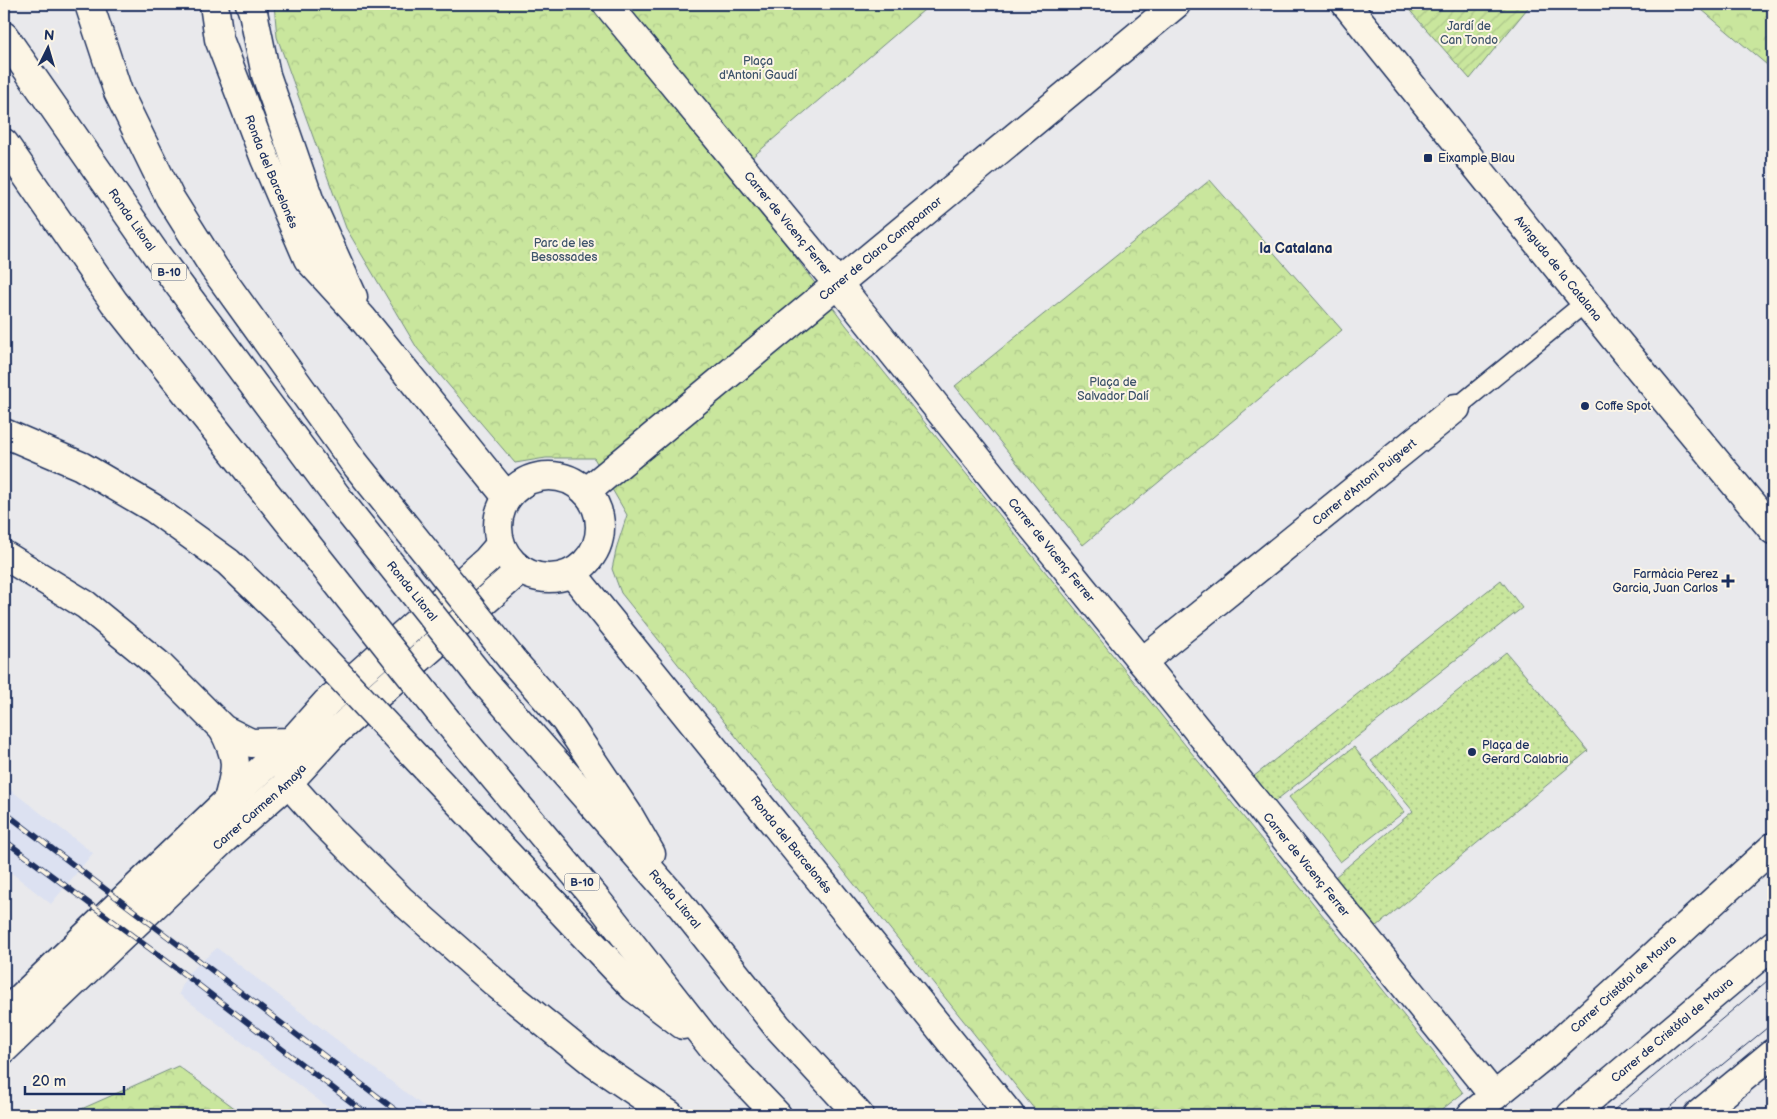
<svg xmlns="http://www.w3.org/2000/svg" width="1777" height="1119" font-family="'Balsamiq Sans',sans-serif">
	<style>
		.built { fill: #dce1f1 }
		.grass { fill: url(#grass-dots); stroke: #728a7e }
		.forest { fill: url(#forest-crowns); stroke: #728a7e }
		.garden { fill: url(#garden-furrows); stroke: #728a7e }
		.lines { fill: none; stroke-linecap: round; stroke-linejoin: round }
		.lane-casing { stroke: #1b2f5e; stroke-width: 21 }
		.street-casing { stroke: #1b2f5e; stroke-width: 31 }
		.secondary-casing { stroke: #1b2f5e; stroke-width: 31 }
		.highway-casing { stroke: #1b2f5e; stroke-width: 31 }
		.lane { stroke: #fcf5e5; stroke-width: 18 }
		.street { stroke: #fcf5e5; stroke-width: 28 }
		.secondary { stroke: #fcf5e5; stroke-width: 28 }
		.highway { stroke: #fcf5e5; stroke-width: 28 }
		.tram { stroke: #1b2f5e; stroke-width: 1 }
		.rail-casing { stroke: #1b2f5e; stroke-width: 5.5 }
		.rail { stroke: #fcf5e5; stroke-width: 4; stroke-dasharray: 11; stroke-linecap: butt }
		.highway-bridge-casing { stroke: #1b2f5e; stroke-width: 31; stroke-linecap: butt }
		.highway-bridge { stroke: #fcf5e5; stroke-width: 28 }
		.poi-dot { fill: #1b2f5e; stroke: #fcf5e5; stroke-width: 2 }
		.labels { text-anchor: middle; dominant-baseline: central; stroke-width: 4; stroke-linejoin: round; paint-order: stroke }
		.shield { fill: #fcf5e5; stroke: #5e6a86; stroke-width: 1 }
		.shield-label { font-size: 11px; font-weight: bold; fill: #1b2f5e }
		.park-label { font-size: 12px; fill: #3e546b; stroke: #fcf5e5 }
		.poi-label { font-size: 12px; fill: #1b2f5e; stroke: #fcf5e5; text-anchor: start }
		.street-label { font-size: 12px; fill: #1b2f5e; stroke: #fcf5e5 }
		.neighbourhood-label { font-size: 14px; font-weight: bold; fill: #1b2f5e; stroke: #fcf5e5 }
	</style>
	<defs>
		<pattern id="grass-dots" width="8" height="8" patternUnits="userSpaceOnUse" patternTransform="scale(1.25)"><rect width="8" height="8" fill="#c9e69d"/><path d="M2 2h.1M6 6h.1" fill="none" stroke="#acc68a" stroke-width="1.8" stroke-linecap="round"/></pattern>
		<pattern id="forest-crowns" width="20" height="18" patternUnits="userSpaceOnUse" patternTransform="scale(1.25)"><rect width="20" height="18" fill="#c9e69d"/><path d="M2 6a3 3 0 1 1 6 0M12 15a3 3 0 1 1 6 0" fill="none" stroke="#acc68a"/></pattern>
		<pattern id="garden-furrows" width="10" height="10" patternUnits="userSpaceOnUse" patternTransform="scale(1.25)"><rect width="10" height="10" fill="#c9e69d"/><path d="M-1 1l2-2M0 10L10 0M9 11l2-2" fill="none" stroke="#acc68a"/></pattern>
	</defs>
	<rect width="100%" height="100%" fill="#e9e9ec"/>
	<filter id="ink" filterUnits="userSpaceOnUse"><feTurbulence type="fractalNoise" baseFrequency=".02" numOctaves="2"/><feDisplacementMap in="SourceGraphic" scale="10" xChannelSelector="R" yChannelSelector="G"/><feConvolveMatrix kernelMatrix="1 2 1 2 8 2 1 2 1" color-interpolation-filters="sRGB"/></filter>
	<g filter="url(#ink)">
		<path class="built" d="M4,785L93,853L51,904L4,867Z
			M217,948L435,1115H338L179,994L187,974Z"/>
		<path class="grass" d="M1501,580L1522,608L1274,802L1253,777Z
			M1506,652L1588,751L1376,927L1335,877L1413,811L1371,761Z"/>
		<path class="forest" d="M274,4H589L788,247L846,325L1434,1053L1463,1093L1435,1115H1039L621,593L612,569L617,546L627,515L594,458H546L515,463L417,348L346,228L277,37Z
			M622,4H931L750,159Z
			M1695,4H1773V70Z
			M1210,180L1342,330L1083,545L955,386Z
			M1354,747L1404,812L1340,862L1289,797Z
			M178,1066L244,1115H68Z"/>
		<path class="garden" d="M1404,4H1531L1470,79Z"/>
		<g class="lines">
			<g class="lane-casing">
				<path id="lane" d="M1456,408L1586,302"/>
			</g>
			<g class="street-casing">
				<g id="street">
					<path id="s1" d="M607,4L838,284L1019,510L1494,1096"/>
					<path id="s2" d="M586,492L1176,4"/>
					<path id="s3" d="M1142,662L1456,408"/>
				</g>
			</g>
			<g class="secondary-casing">
				<g id="secondary">
					<path id="s4" d="M214,4L219,39L265,159L308,259L363,319L507,497"/>
					<path d="M253,4V12L266,75L310,202L353,297"/>
					<path id="s5" d="M1346,4L1615,339L1773,530"/>
					<circle cx="549" cy="527" r="51"/>
					<path id="s6" d="M572,573L1010,1115"/>
					<path d="M4,1014L228,800L291,742L326,703L487,560L500,545"/>
					<path id="s7" d="M4,1049L223,840L288,783L332,735L520,570"/>
					<path id="s8" d="M1471,1115L1551,1050L1773,847"/>
					<path id="s9" d="M1571,1115L1773,945"/>
					<path d="M1698,1115L1773,1053"/>
				</g>
			</g>
			<g class="highway-casing">
				<g id="highway">
					<path d="M89,4L118,92L170,198L214,268L353,461"/>
					<path d="M250,4L253,12"/>
					<path id="s10" d="M4,36L155,253L341,502"/>
					<path d="M4,143L114,302L301,537"/>
					<path d="M4,433L81,466L153,508L228,562L279,611"/>
					<path d="M4,555L86,605L158,664L223,729L251,743L291,742L332,735"/>
					<path d="M513,661L565,720L628,814L651,854"/>
					<path id="s11" d="M483,680L679,903L777,1026L859,1115"/>
					<path d="M447,721L596,899L712,1047L777,1115"/>
					<path d="M223,729C239,760 237,766 228,800"/>
					<path d="M291,742L288,783L321,820L400,899L494,982L595,1064L670,1115"/>
					<path d="M409,750L634,988L683,1025"/>
				</g>
			</g>
			<use href="#lane" class="lane"/>
			<use href="#street" class="street"/>
			<use href="#secondary" class="secondary"/>
			<use href="#highway" class="highway"/>
			<path class="tram" d="M1608,1115L1773,976
				M1661,1115L1773,1023"/>
			<g class="rail-casing">
				<path id="rail" d="M4,812L402,1115
					M4,840L192,980L368,1115"/>
			</g>
			<use href="#rail" class="rail"/>
			<g class="highway-bridge-casing">
				<g id="highway-bridge">
					<path d="M353,461L513,661"/>
					<path id="s12" d="M341,502L483,680"/>
					<path d="M301,537L447,721"/>
					<path d="M279,611L409,750"/>
				</g>
			</g>
			<use href="#highway-bridge" class="highway-bridge"/>
		</g>
	</g>
	<g class="poi-dot">
		<rect x="1423" y="153" width="10" height="10" rx="2.5"/>
		<circle cx="1585" cy="406" r="5"/>
		<path d="M1725.5 573.5h5v5h5v5h-5v5h-5v-5h-5v-5h5z"/>
		<circle cx="1472" cy="752" r="5"/>
	</g>
	<g class="labels">
		<g class="shield">
			<rect x="151.5" y="263.5" width="35" height="17" rx="4"/>
			<rect x="564.5" y="873.5" width="35" height="17" rx="4"/>
		</g>
		<g class="shield-label">
			<text x="169" y="272">B-10</text>
			<text x="582" y="882">B-10</text>
		</g>
		<g class="park-label">
			<text x="1469" y="26">Jardí de<tspan x="1469" dy="14">Can Tondo</tspan></text>
			<text x="758" y="61">Plaça<tspan x="758" dy="14">d'Antoni Gaudí</tspan></text>
			<text x="564" y="243">Parc de les<tspan x="564" dy="14">Besossades</tspan></text>
			<text x="1113" y="382">Plaça de<tspan x="1113" dy="14">Salvador Dalí</tspan></text>
		</g>
		<g class="poi-label">
			<text x="1438" y="158">Eixample Blau</text>
			<text x="1595" y="406">Coffe Spot</text>
			<text x="1718" y="574" text-anchor="end">Farmàcia Perez<tspan x="1718" dy="14">Garcia, Juan Carlos</tspan></text>
			<text x="1482" y="745">Plaça de<tspan x="1482" dy="14">Gerard Calabria</tspan></text>
		</g>
		<g class="street-label">
			<text stroke="none"><textPath href="#s4" startOffset="178">Ronda del Barcelonés</textPath></text>
			<text stroke="none"><textPath href="#s10" startOffset="224">Ronda Litoral</textPath></text>
			<text stroke="none"><textPath href="#s1" startOffset="284">Carrer de Vicenç Ferrer</textPath></text>
			<text stroke="none"><textPath href="#s2" startOffset="382">Carrer de Clara Campoamor</textPath></text>
			<text stroke="none"><textPath href="#s5" startOffset="339">Avinguda de la Catalana</textPath></text>
			<text stroke="none"><textPath href="#s3" startOffset="286">Carrer d'Antoni Puigvert</textPath></text>
			<text stroke="none"><textPath href="#s1" startOffset="704">Carrer de Vicenç Ferrer</textPath></text>
			<text stroke="none"><textPath href="#s12" startOffset="114">Ronda Litoral</textPath></text>
			<text stroke="none"><textPath href="#s7" startOffset="352">Carrer Carmen Amaya</textPath></text>
			<text stroke="none"><textPath href="#s6" startOffset="349">Ronda del Barcelonés</textPath></text>
			<text stroke="none"><textPath href="#s1" startOffset="1109">Carrer de Vicenç Ferrer</textPath></text>
			<text stroke="none"><textPath href="#s11" startOffset="291">Ronda Litoral</textPath></text>
			<text stroke="none"><textPath href="#s8" startOffset="201">Carrer Cristòfol de Moura</textPath></text>
			<text stroke="none"><textPath href="#s9" startOffset="132">Carrer de Cristòfol de Moura</textPath></text>
		</g>
		<g class="neighbourhood-label">
			<text x="1296" y="248">la Catalana</text>
		</g>
	</g>
	<rect width="1777" height="1119" fill="none" stroke="#fcf5e5" stroke-width="20"/>
	<rect x="10" y="10" width="1757" height="1099" fill="none" stroke="#1b2f5e" stroke-width="2" filter="url(#ink)"/>
	<g transform="translate(48 48) rotate(5)" stroke="#fcf5e5" stroke-width="4" paint-order="stroke">
	<path d="M0-4L9 19L0 12L-9 19Z" fill="#1b2f5e"/>
	<text y="-8" font-size="14" font-weight="bold" text-anchor="middle" fill="#1b2f5e">N</text>
	</g>
	<path d="M25 1086v8h99v-8" fill="none" stroke="#1b2f5e" stroke-width="2.5"/>
	<text x="32" y="1086" font-size="15" fill="#1b2f5e" stroke="#fcf5e5" stroke-width="4" paint-order="stroke">20 m</text>
</svg>
